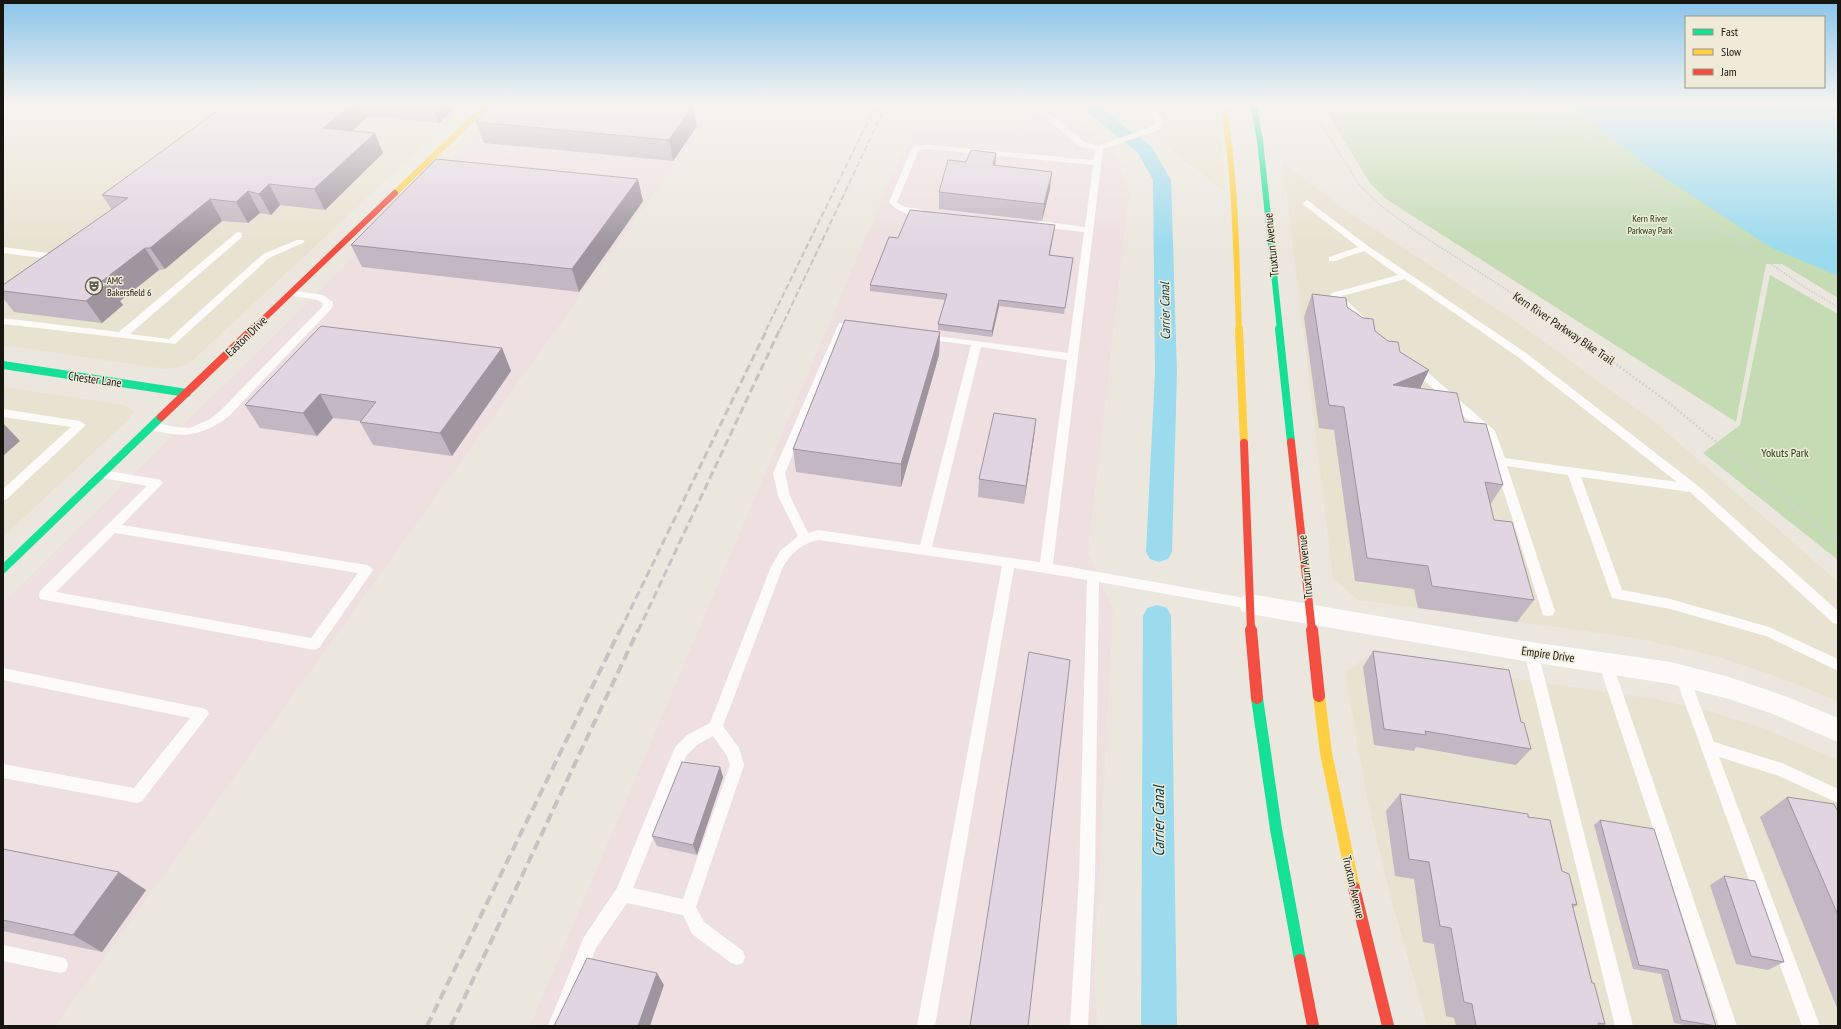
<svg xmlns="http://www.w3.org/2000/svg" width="1841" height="1029" font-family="'PT Sans Narrow',sans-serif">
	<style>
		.built { fill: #e8e2d0 }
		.industrial { fill: #eedfe1 }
		.green { fill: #c4dbb4 }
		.water { fill: #9cdbee }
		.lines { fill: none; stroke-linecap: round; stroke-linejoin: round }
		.canal { fill: #9cdbee; fill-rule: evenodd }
		.path-far1 { stroke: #d3d3d0; stroke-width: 2; stroke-dasharray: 1.5 1.5; stroke-linecap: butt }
		.path { stroke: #d3d3d0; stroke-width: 2.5; stroke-dasharray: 2 2; stroke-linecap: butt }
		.lane { fill: #fcfbfa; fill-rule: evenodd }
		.street { fill: #fcfbfa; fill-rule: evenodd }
		.fast-far2 { stroke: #16e098; stroke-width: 6 }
		.fast-far1 { stroke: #16e098; stroke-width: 8 }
		.fast { stroke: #16e098; stroke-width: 12 }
		.slow-far2 { stroke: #ffcf43; stroke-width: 6 }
		.slow-far1 { stroke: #ffcf43; stroke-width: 8 }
		.slow { stroke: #ffcf43; stroke-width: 12 }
		.jam-far2 { stroke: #f24e42; stroke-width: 6 }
		.jam-far1 { stroke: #f24e42; stroke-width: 8 }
		.jam { stroke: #f24e42; stroke-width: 12 }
		.rail-far2 { stroke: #c5c4c2; stroke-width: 2; stroke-dasharray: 6 3; stroke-linecap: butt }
		.rail-far1 { stroke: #c5c4c2; stroke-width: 3; stroke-dasharray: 8 4; stroke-linecap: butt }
		.rail { stroke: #c5c4c2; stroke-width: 4; stroke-dasharray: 10 5; stroke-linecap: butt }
		.wall { fill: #c2b7c2 }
		.shaded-wall { fill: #9e959e }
		.building { fill: #e1d5e1; stroke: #9e959e }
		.labels { text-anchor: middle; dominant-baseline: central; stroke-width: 3; stroke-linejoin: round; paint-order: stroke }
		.far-park-label { font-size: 10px; fill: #163901; stroke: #f0ead9 }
		.far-poi-label { font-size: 10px; fill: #17150f; stroke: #f0ead9; text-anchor: start }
		.street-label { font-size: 12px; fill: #17150f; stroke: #f0ead9 }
		.park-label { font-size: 12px; fill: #163901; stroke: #f0ead9 }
		.water-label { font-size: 13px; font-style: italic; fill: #013c4c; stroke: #f0ead9 }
		.near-water-label { font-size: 16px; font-style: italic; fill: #013c4c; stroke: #f0ead9 }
	</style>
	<rect width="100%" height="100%" fill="#ebe7de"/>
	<path class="built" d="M3,103H469L194,359L186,365L175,368L165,369L3,345Z
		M1110,103H1215L1217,105L1223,156L1225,192Z
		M1283,163L1350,213L1521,325L1657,424L1838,582V701L1775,676L1719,657L1636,638L1358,600L1333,578Z
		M3,387L125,405L133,411L128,420L3,537Z
		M1367,657L1654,699L1706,710L1760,727L1838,760V1026H1427L1391,898L1367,798L1345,673Z"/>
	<path class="industrial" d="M510,103H719L55,1026H3V603Z
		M923,103H1056L1099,136L1119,159L1129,194L1088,553L1113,609L1094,977L1098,1026H530Z"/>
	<path class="green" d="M1321,103H1838V298L1782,264H1766L1736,422L1386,199L1370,183Z
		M1770,275L1838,314V560L1703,453L1740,425Z"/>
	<path class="water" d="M1568,103H1838V276L1770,247L1647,166Z"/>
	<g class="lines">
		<path class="canal" d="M1076,103H1094L1151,146L1171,180L1177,372L1172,552L1168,559L1159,562L1150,559L1146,552L1155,372L1153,180L1138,153Z
			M1157,605L1167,608L1171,616L1177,1026H1141L1143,616L1147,608Z"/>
		<path class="path-far1" d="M1308,103L1360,186L1380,205L1414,230L1569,330
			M1513,103L1604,147L1634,175L1672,197L1806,288L1838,307"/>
		<path class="path" d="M1568,329L1669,403L1838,542"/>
		<path class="lane" d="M15,103H24L3,115V110Z
			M1027,103H1036L1085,142L1098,146L1153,126L1156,123L1150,103H1158L1164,123L1159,130L1103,149L1053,564L1250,599L1255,600L1256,604L1255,608L1250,609L1099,582L1095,877L1088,1026H1070L1079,877L1087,580L1014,568L935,1026H917L1002,566L818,540C801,544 790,554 782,569L723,726L739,748L744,765L696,907L704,922L743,951L745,957L743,963L737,965L731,963L692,934L683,915L627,903L596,948L566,1026H548L584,937L617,888L675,747L687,735L710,723L770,569L780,551L798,536L778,496L773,473L839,323L860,324L865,327L860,330L846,328L785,473L790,496L808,533L818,530L920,545L971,345L924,339L920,338L919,336L920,334L1068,353L1084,232L1040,227L1036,224L1040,221L1085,227L1093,165L929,149L919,150L897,202C906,211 920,206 928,213C920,221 895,211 889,202L911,150L914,146L929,145L1093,160L1095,150L1079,146ZM981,347L1067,360L1040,562L932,547ZM713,736L727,756L730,765L683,899L633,888L686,756L697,745Z
			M1307,200L1368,246L1526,353L1697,485L1838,611V624L1833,623L1690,492L1581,477L1622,590L1670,599L1769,627L1838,659V671L1766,636L1670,609L1612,598L1568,475L1507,466L1555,611L1553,615L1548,616L1543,615L1486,436L1410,368L1409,366L1410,364H1418L1495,431L1505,458L1677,482L1518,357L1405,279L1342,296L1366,319L1361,322L1358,321L1332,297L1330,295L1332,293L1398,275L1364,251L1335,261H1329V257L1358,247L1304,205L1303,203Z
			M239,232L242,233V237L130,334L169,339L263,254L297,240H303L305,242L269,258L175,344L3,324V318L119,332L236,233Z
			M3,247L49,253L54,256L49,259L3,253Z
			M291,290L323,295L333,302L332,308L228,417C199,438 182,438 148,429L146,426L152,422L174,427L190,428L210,419L220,411L322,307L323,303L317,300L288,295L286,293Z
			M3,409L80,421L86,425L7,499L3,500V489L71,427L3,417Z
			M102,470L157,479L161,480L163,483L122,525L367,565L371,567L373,570L319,648L314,650L40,599L39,595L40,591L147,486L98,477L96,474L98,471ZM115,533L358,573L311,638L56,592Z
			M1531,646L1536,648L1538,652L1633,1026H1615L1524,652L1526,648Z
			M1605,656L1610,658L1612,662L1737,1026H1719L1598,662L1600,658Z
			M3,668L202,708L207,710L209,714L142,801L137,803L3,778V764L134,788L190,718L3,680Z
			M1682,670L1687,672L1689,676L1714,742L1782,763L1838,789V803L1779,776L1719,757L1820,1026H1802L1675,676L1677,672Z
			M3,945L60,957L66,959L68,965L66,971L60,973L3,961Z"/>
		<path class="street" d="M1250,594L1531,642L1671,662L1729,677L1790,698L1838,718V742L1773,714L1729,699L1671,684L1531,662L1250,614L1242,611L1238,604L1242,597Z"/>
		<path class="fast-far2" d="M1253,103L1260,140L1280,330"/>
		<path class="fast-far1" d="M1279,329L1291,442
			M3,365L187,393
			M3,569L161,417"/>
		<path class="fast" d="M1257,698L1276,829L1300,960"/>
		<path class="slow-far2" d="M1223,103C1236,178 1236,254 1239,330
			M395,193L489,103"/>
		<path class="slow-far1" d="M1239,329L1244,443"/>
		<path class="slow" d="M1319,696L1326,753L1354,888"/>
		<path class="jam-far2" d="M252,330L395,193"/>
		<path class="jam-far1" d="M161,417L253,329
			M1291,442L1312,631
			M1244,443L1251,631"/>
		<path class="jam" d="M1251,630L1257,698
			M1312,630L1319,696
			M1354,888L1388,1026
			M1300,960L1313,1026"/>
		<path class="rail-far2" d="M766,330L877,103
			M780,330L887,103"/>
		<path class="rail-far1" d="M620,631L767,329
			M638,631L780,329"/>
		<path class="rail" d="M427,1026L620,630
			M451,1026L638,630"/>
	</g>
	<path class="wall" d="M228,103H460L439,123L369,116L353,131L383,153L325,210L280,205L271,215L260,213L248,223L222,221L165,269L159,270L120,301L123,305L102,323L14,312L3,298V285L112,210L102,195Z
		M476,122L697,126L673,161L484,143Z
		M996,153L995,166L1050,189L1042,221L939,209V192L966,162Z
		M643,201L579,292L362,267L351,245Z
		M1055,225L1050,255L1073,258L1064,314L999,306L992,337L938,330V324L945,300L870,291V285L898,238Z
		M1312,294L1347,307L1400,352L1429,370L1420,388L1464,422L1503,485L1490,505L1494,520L1534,600L1517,622L1418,608L1414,589L1355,581L1334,430L1319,428L1304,317Z
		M940,332L939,355L901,487L796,472L793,449Z
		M502,348L511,371L452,456L373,445L360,422V421L333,418L317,436L260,428L245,405Z
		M1034,437L1024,504L978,497L979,479Z
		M1373,651L1521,722L1531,749L1516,765L1416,747L1414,751L1374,745L1363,667Z
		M720,767L723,777L697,855L657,846L652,836Z
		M1400,794L1528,817L1562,871L1577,905L1573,908L1592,983L1605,1024L1603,1026H1456L1454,1018L1446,1016L1434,944L1423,942L1414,879L1395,876L1386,811Z
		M1787,797L1838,812V1008H1837L1760,817Z
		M1600,820L1716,1026H1688L1674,1023L1661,974L1633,969L1594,825Z
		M3,849L146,890L102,952L3,931Z
		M1724,876L1784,962L1768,970L1736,964L1710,885Z"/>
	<path class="shaded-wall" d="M353,103H364L369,116L332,148L323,128Z
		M431,103H460L439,123Z
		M693,105L697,126L673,161L669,140Z
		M375,133L383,153L325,210L314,189Z
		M996,153L995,169L993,165Z
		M1052,172L1050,189L1042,221L1044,204Z
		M638,179L643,201L579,292L572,269Z
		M269,184L280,205L271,215L259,194Z
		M248,191L260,213L248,223L236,202Z
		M210,199L222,221L165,269L150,248Z
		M145,248L159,270L120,301L123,305L102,323L86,301L102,281Z
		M999,300V306L992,337V331Z
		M940,332L939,355L901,487V464Z
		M502,348L511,371L452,456L440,433Z
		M1429,370L1418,393L1393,385Z
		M320,394L333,418L317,436L303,413Z
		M1036,419L1034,437L1024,504L1026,486Z
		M3,423L20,441L3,456Z
		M720,767L723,777L697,855L693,845Z
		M119,872L146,890L102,952L73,935Z
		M657,973L664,985L650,1026H638Z"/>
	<path class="building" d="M228,103H353L323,128L375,133L314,189L269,184L259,194L248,191L236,202L210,199L150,248H145L102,281L107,284L86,301L3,291V285L128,198L102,195Z
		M495,103H668L693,105L669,140L476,122Z
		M971,150L996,153L993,165L1052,172L1044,204L939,192L948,160L966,162Z
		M436,159L638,179L572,269L351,245Z
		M910,210L1055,225L1049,255L1073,258L1065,308L999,300L992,331L938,324L947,294L870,285L889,237L898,238Z
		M1312,294L1346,298L1347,307L1363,318L1373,319L1375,331L1388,341L1398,342L1400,352L1429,370L1393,385L1457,393L1464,422L1486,424L1503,485L1485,482L1494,520L1512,522L1534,600L1432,586L1428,566L1367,558L1344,407L1329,405Z
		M845,320L940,332L901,464L793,449Z
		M321,326L502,348L440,433L360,422L376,402L320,394L303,413L245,405Z
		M994,413L1036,419L1026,486L979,479Z
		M1373,651L1509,670L1521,722L1524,723L1531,749L1425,731L1426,735L1384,729Z
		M1029,652L1070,660L1028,1026H970Z
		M682,762L720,767L693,845L652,836Z
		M1400,794L1528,814V817L1550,820L1562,871L1569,874L1577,905L1572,904L1592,983H1594L1605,1024L1598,1023L1599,1026H1476L1472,1004L1464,1002L1451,928L1440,926L1429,862L1409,859Z
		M1787,797L1834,804L1838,812V915Z
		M1600,820L1654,829L1716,1026L1681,1020L1668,970L1639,965Z
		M3,849L119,872L73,935L3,920Z
		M1724,876L1755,881L1784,962L1751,956Z
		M587,958L657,973L638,1026H554Z"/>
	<linearGradient id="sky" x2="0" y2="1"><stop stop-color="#89c4ea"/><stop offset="0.42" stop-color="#f6f4f0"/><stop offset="1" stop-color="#f6f4f0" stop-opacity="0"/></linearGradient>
	<rect width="1841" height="247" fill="url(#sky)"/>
	<defs>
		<g id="theatre-ring" transform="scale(0.9)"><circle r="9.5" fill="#f0ead9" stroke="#615e57" stroke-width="1.5"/><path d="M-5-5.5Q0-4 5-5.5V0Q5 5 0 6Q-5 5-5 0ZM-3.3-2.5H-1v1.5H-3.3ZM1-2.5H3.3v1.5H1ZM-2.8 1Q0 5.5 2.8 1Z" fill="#615e57"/></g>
	</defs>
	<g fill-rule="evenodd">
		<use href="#theatre-ring" x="94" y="286"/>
	</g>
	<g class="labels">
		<g class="far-park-label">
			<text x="1650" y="218">Kern River<tspan x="1650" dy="12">Parkway Park</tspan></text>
		</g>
		<g class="far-poi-label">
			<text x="107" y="280">AMC<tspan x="107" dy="12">Bakersfield 6</tspan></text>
		</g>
		<g class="street-label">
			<text transform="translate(1271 245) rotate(-96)">Truxtun Avenue</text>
			<text transform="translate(1564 328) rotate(34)">Kern River Parkway Bike Trail</text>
			<text transform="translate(246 336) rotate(-44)">Easton Drive</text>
			<text transform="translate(95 379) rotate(8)">Chester Lane</text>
			<text transform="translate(1305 567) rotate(-96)">Truxtun Avenue</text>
			<text transform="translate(1548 654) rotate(8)">Empire Drive</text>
			<text transform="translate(1354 887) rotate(77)">Truxtun Avenue</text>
		</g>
		<g class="park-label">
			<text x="1785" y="452">Yokuts Park</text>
		</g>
		<g class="water-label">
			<text transform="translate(1165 311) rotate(-91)">Carrier Canal</text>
		</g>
		<g class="near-water-label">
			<text transform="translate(1158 821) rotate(-90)">Carrier Canal</text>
		</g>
	</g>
	<rect width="1841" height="1029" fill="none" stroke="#17150f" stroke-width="8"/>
	<rect x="1685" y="16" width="140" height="72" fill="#f0ead9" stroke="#999588"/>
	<rect x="1693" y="29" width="20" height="6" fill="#16e098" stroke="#999588"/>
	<text x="1721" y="36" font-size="12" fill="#17150f">Fast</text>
	<rect x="1693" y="49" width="20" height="6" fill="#ffcf43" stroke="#999588"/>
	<text x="1721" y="56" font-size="12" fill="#17150f">Slow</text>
	<rect x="1693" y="69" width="20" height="6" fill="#f24e42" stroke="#999588"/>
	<text x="1721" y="76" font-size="12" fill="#17150f">Jam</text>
</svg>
